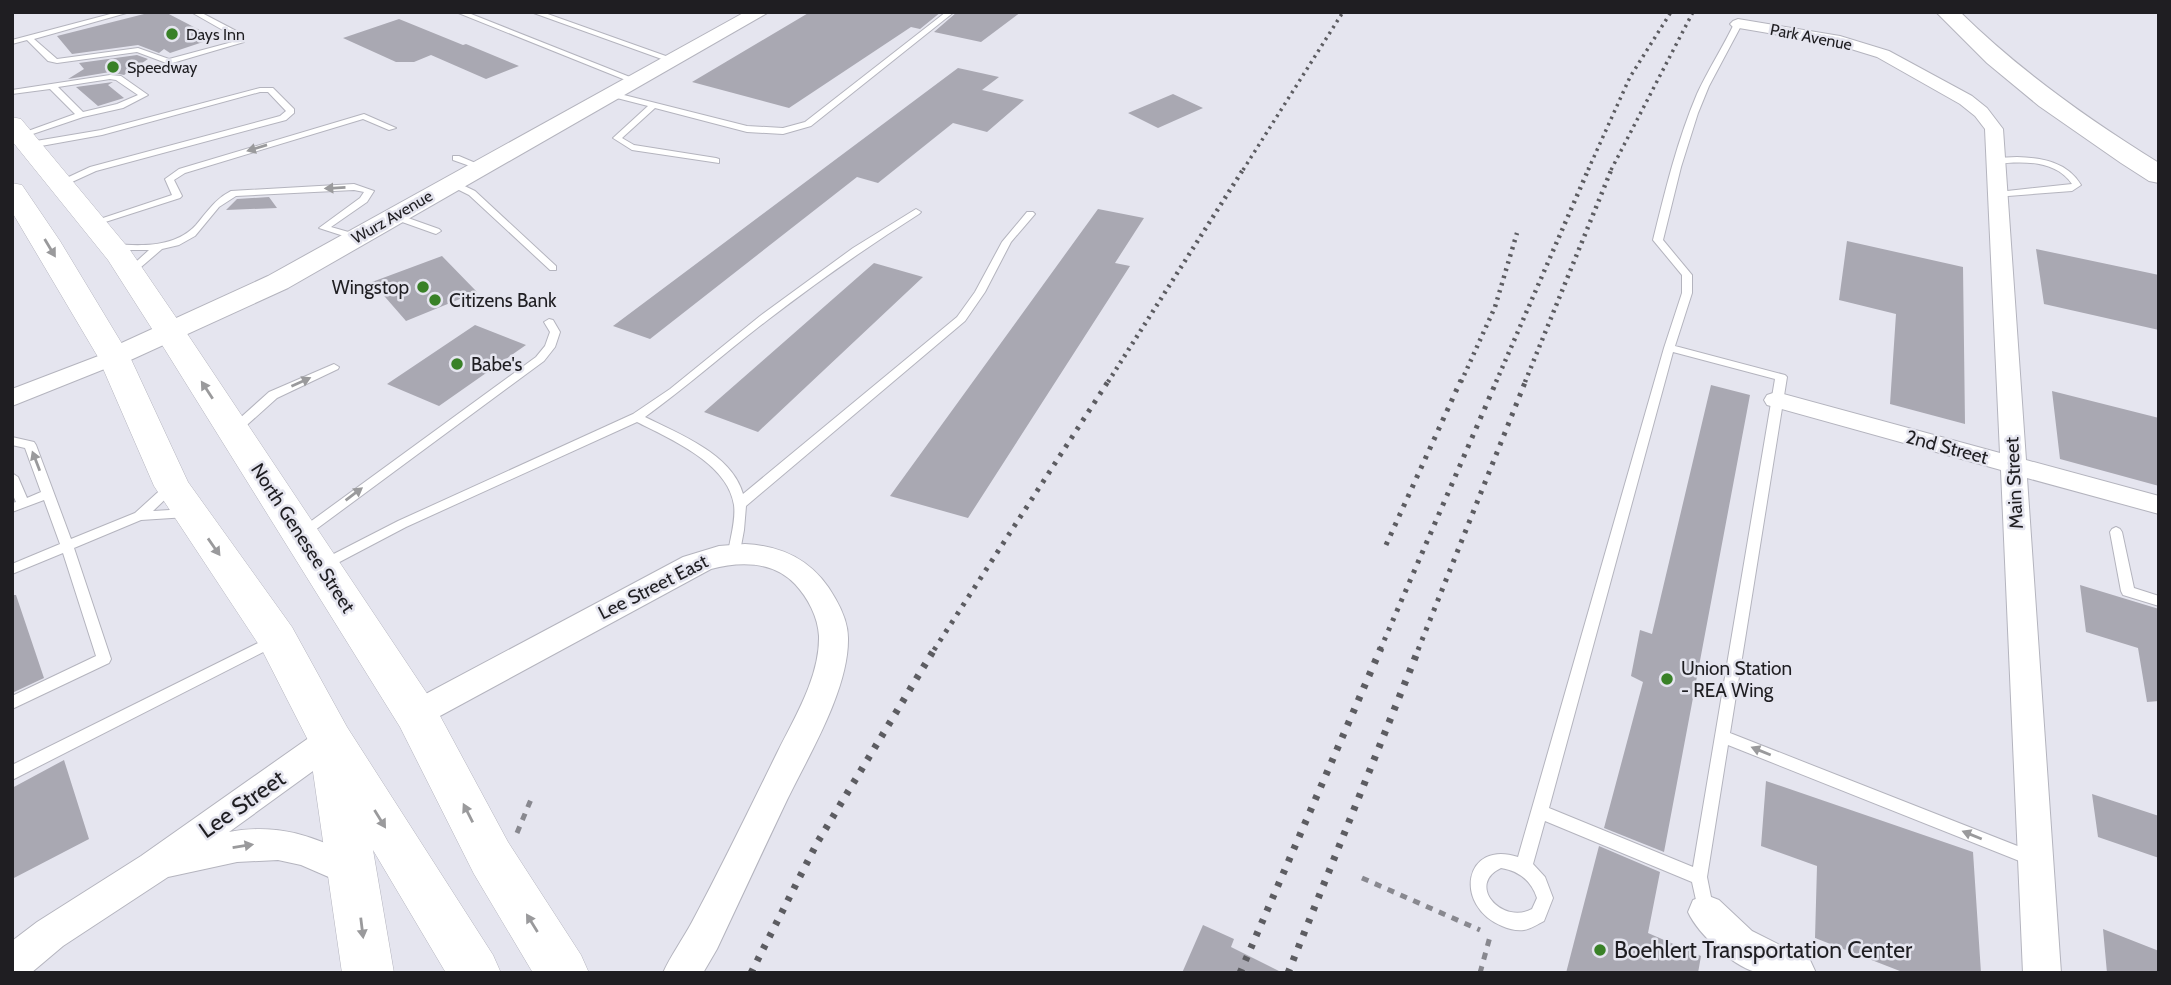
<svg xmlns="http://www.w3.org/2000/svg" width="2171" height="985" font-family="Cabin,sans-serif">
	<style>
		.building { fill: #a9a8b2 }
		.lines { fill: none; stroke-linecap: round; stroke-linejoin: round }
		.service-casing { stroke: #b4b4be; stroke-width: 2 }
		.minor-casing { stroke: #b4b4be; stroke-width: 2 }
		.tertiary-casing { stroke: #b4b4be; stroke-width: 2 }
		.secondary-casing { stroke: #b4b4be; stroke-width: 1 }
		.primary-casing { stroke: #b4b4be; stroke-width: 2 }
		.path { stroke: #88888f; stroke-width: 5; stroke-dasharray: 7 7; stroke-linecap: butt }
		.service { fill: #fff; fill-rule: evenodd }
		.minor { fill: #fff; fill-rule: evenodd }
		.tertiary { fill: #fff; fill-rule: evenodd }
		.secondary { fill: #fff; fill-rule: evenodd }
		.primary { fill: #fff; fill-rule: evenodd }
		.rail-far3 { stroke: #5c5c61; stroke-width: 3.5; stroke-dasharray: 2.5 4.5; stroke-linecap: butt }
		.rail-far2 { stroke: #5c5c61; stroke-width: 4.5; stroke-dasharray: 2.5 5; stroke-linecap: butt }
		.rail-far1 { stroke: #5c5c61; stroke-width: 5; stroke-dasharray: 3.5 7; stroke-linecap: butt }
		.rail { stroke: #5c5c61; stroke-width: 7; stroke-dasharray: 4.5 9; stroke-linecap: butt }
		.oneway { fill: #9a9a9c }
		.poi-dot { fill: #398127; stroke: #e5e5ef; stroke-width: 2.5 }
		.labels { text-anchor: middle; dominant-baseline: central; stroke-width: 5; stroke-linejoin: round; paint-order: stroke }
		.far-poi-label { font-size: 16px; fill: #1f1e22; stroke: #e5e5ef; text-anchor: start }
		.far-street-label { font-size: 16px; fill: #1f1e22; stroke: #e5e5ef }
		.poi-label { font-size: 19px; fill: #1f1e22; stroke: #e5e5ef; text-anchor: start }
		.street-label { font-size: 19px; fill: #1f1e22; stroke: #e5e5ef }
		.near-street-label { font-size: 23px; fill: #1f1e22; stroke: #e5e5ef }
		.near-poi-label { font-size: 23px; fill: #1f1e22; stroke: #e5e5ef; text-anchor: start }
	</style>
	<rect width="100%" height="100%" fill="#e5e5ef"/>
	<path class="building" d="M152,12H165L215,38L170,53L164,49L159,53L138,45L72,54L57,36Z
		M810,12H941L920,29L911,27L789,108L692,82Z
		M957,12H1021L981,42L934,32Z
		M399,19L463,45L466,44L519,66L486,79L431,55L414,62H396L343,38Z
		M137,55L148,59L124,75L110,72L68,79L84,69L79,63Z
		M958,68L999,77L982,90L1024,100L987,132L953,123L878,183L857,177L650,339L613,326Z
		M113,82L108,85L124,98L98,106L76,87Z
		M1173,94L1203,108L1158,128L1128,113Z
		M269,197L277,208L226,210L237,199Z
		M1098,209L1144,218L1115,263L1130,266L968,518L890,496Z
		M1847,241L1963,267L1965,424L1890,404L1896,314L1839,300Z
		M2036,249L2159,275V330L2044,304Z
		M442,256L477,292L406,321L372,282Z
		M874,263L923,277L758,432L704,412Z
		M475,325L526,345L439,406L387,384Z
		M1711,385L1750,395L1664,852L1604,828L1643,682L1631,676L1640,630L1652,634Z
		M2052,391L2159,418V486L2060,459Z
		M2080,585L2159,609V701L2147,702L2138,648L2086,632Z
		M12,595H16L44,678L12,693Z
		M64,760L89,839L12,879V788Z
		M1766,781L1973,852L1981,973H1905L1815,938L1817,866L1761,846Z
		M2092,794L2159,816V858L2098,837Z
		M1599,846L1660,872L1648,933L1701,956L1698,973H1566Z
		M1203,925L1234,939L1231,947L1283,973H1182Z
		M2103,929L2159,951V973H2107Z"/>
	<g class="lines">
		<g class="service-casing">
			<path id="service" d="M118,12H130L34,39L57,59L138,48L169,59L236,41L235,37L191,12H200L242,34L244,42L169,64L137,52L57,63L48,61L27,40L12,44V40Z
				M456,12H466L640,81L633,83Z
				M531,12H542L677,60L670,62Z
				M946,12H954L811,126L783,134L747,132L655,108L622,138L634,145L716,158L719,159V163L632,150L613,138L648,106L609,96V92H612L747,126L783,128L805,122Z
				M1735,22L1742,24L1709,86L1698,113L1681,167L1663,240L1692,275V293L1675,346L1785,375L1787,377L1730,733L2038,854L2040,859L2038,864L2032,866L1728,745L1707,877L1714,912L1712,918L1706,920L1700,918L1692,882L1545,821L1533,864L1545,877L1553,898L1544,921C1538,924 1531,929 1524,930C1516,931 1509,929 1502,926C1453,906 1464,839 1518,857L1664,348L1682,293V275L1653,240C1665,191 1677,141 1697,94C1708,70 1723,47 1735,22ZM1673,352L1775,379L1693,867L1549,808ZM1501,868C1519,871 1531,880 1537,898L1532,909C1501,925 1466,884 1501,868Z
				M110,75L121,76L148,95L123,108L83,117L24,137L17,135L75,114L50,89L12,94V90ZM110,79L116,80L138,95L117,104L83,112L58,87Z
				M260,88H273L294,109V113L286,120L96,171L61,187L58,186V182L90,167L280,116L286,111L268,92H260L102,135L30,148L26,145L30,142L101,130Z
				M364,114L396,128L389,130L363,119L185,173L174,180L182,196L180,198L96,225H90L88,223L172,195L165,179L179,169Z
				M453,156H459L485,167L481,170L453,160Z
				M2017,157C2043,158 2067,162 2081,185L2072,191L1995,197V193L1998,192L2072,184C2056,160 2022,161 1996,164L1992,161L1996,158Z
				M452,180L475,191L556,266V270H550L469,195L449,185V181Z
				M354,184L374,191L367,202L331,227L359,235V239H353L319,228L360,198L364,192L354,190L236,196L219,207L195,236L179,245L162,249L133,274H127V270L149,250H113L108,247L113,244C141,246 175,248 196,225C207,212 215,199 231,191Z
				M916,209L921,212L919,214C867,247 817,282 769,319C727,351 688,386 645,417C679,434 732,454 743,494L957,317L975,292L1002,242L1027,212H1033L1035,214L1011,242L985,292L965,321L746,506L744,530L739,557H729L728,554C730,538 736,521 734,505C728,463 670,439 637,422L406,527L330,567H320L318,564L320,561L398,521L633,414L670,389L760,316L853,248Z
				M394,213L439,229L441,231L436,234L433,233L391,218V214Z
				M549,319L553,320L560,332L555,347L544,361L307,536H299L297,533L299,530L536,357L545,346L550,332L544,322Z
				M334,364L339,367L338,369L277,398L238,433H230L228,430L230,427L269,392Z
				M12,437L34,442L36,445L71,539L135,513L168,483L172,482L178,486L176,489L153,511L187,509L193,513L187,517L141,520L74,548L111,659L109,663L12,709V696L96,656L63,553L12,574V564L60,544L44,500L12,512V503L16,502L12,493V473L18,477L27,498L41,492L25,448L12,445Z
				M2116,527L2120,529L2122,532L2134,588L2159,596V606L2123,595L2121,591L2110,532L2112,529Z
				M274,635L279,636L281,640L279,644L12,780V765Z"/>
		</g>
		<g class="minor-casing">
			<path id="minor" d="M1738,19L1840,36L1889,51L1972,96L1987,108L2003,129L2026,460L2159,496V514L2027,478L2061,973H2023L2001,470L1767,405L1764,400L1767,395L1776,392L2000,453L1985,129L1975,116L1960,104L1877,57L1838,45L1733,27L1730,24L1733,21Z
				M114,350L122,352L126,357L122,362L12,406V389Z
				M745,544C785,546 815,562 835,598C842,610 848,624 848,638C849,689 809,755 787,800C763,850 740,900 717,949L703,973H663C671,955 683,939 692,922C722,866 750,808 778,751C795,717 820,676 819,636C818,617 808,598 795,584C773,561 740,561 711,569L427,723L416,727L405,723L400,714L405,705L683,557L719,546Z
				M331,727L342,730L347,740L342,750L229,832C284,822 317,839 366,861L371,872L366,883L354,888L301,865L278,860L237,862L168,877L63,946L31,973H12V941L37,922L141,856L320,730Z
				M1706,895L1719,900L1752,931L1810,960L1816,973C1798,973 1779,975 1761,973C1736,970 1698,934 1688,912L1693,900Z"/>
		</g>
		<g class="tertiary-casing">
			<path id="tertiary" d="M745,12H769L288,288L124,363L114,366L104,363L99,357L104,351L268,276Z"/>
		</g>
		<g class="secondary-casing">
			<path id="secondary" d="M12,117L21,119L130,250L186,332L432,701L508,842L581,955L589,973H533L474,874L400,727L154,332L108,260L12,141Z
				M12,183L22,185L60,241L130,357L188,482L292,627L347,727L493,955L501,973H446L373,850L394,973H342L311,758L314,752L261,648L154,486L98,357L12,212Z"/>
		</g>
		<g class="primary-casing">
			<path id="primary" d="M1936,12H1960C2020,71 2088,119 2159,163V183L2149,181L2121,163L2039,106L1987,63Z"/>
		</g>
		<path class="path" d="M517,833L532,797
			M1362,878L1480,930
			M1480,973L1491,933"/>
		<use href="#service" class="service"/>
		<use href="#minor" class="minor"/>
		<use href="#tertiary" class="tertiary"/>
		<use href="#secondary" class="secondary"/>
		<use href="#primary" class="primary"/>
		<path class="rail-far3" d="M1243,170L1343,12
			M1588,170L1630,77L1671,12
			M1611,170L1693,12"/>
		<path class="rail-far2" d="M1108,382L1244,168
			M1461,382L1495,307L1517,233
			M1496,382L1589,168
			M1525,382L1612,168"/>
		<path class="rail-far1" d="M1386,545L1461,380
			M934,650L1109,380
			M1380,650L1497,380
			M1418,650L1526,380"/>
		<path class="rail" d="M751,973L817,843L935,648
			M1240,973L1381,648
			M1288,973L1419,648"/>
	</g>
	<defs><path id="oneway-solid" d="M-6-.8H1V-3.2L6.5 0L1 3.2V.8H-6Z" transform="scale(1.75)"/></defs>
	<g class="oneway">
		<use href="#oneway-solid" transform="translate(257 148) rotate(163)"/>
		<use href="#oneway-solid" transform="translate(335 188) rotate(177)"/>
		<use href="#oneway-solid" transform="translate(50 248) rotate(59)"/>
		<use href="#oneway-solid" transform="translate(301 382) rotate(-24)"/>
		<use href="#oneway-solid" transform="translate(207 390) rotate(-123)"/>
		<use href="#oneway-solid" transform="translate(36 461) rotate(-111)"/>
		<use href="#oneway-solid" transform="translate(354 494) rotate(-37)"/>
		<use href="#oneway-solid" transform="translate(214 547) rotate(55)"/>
		<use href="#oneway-solid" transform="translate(1761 751) rotate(-158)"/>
		<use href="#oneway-solid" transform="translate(468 813) rotate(-117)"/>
		<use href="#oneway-solid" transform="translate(380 819) rotate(58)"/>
		<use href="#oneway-solid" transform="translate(1972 835) rotate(-158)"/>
		<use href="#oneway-solid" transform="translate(243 846) rotate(-9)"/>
		<use href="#oneway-solid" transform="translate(532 923) rotate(-122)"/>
		<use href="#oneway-solid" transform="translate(362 928) rotate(83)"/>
	</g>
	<g class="poi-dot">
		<circle cx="172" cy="34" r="7"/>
		<circle cx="113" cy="67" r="7"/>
		<circle cx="423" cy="287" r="7"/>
		<circle cx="435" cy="300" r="7"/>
		<circle cx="457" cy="364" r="7"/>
		<circle cx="1667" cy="679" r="7"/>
		<circle cx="1600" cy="950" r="7"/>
	</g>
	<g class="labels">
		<g class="far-poi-label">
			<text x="186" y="34">Days Inn</text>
			<text x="127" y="67">Speedway</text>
		</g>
		<g class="far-street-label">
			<text transform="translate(1811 37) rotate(11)">Park Avenue</text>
			<text transform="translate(392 217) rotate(-30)">Wurz Avenue</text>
		</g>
		<g class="poi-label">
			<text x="409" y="287" text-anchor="end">Wingstop</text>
			<text x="449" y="300">Citizens Bank</text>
			<text x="471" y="364">Babe's</text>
			<text x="1681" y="668">Union Station<tspan x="1681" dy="22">- REA Wing</tspan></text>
		</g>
		<g class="street-label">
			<text transform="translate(1947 447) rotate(15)">2nd Street</text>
			<text transform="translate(2014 483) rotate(-93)">Main Street</text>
			<text transform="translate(303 538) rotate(57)">North Genesee Street</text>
			<text transform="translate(653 587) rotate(-27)">Lee Street East</text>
		</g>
		<g class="near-street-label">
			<text transform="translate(242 804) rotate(-35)">Lee Street</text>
		</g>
		<g class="near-poi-label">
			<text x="1614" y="950">Boehlert Transportation Center</text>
		</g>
	</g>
	<rect width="2171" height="985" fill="none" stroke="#1f1e22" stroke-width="28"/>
</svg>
